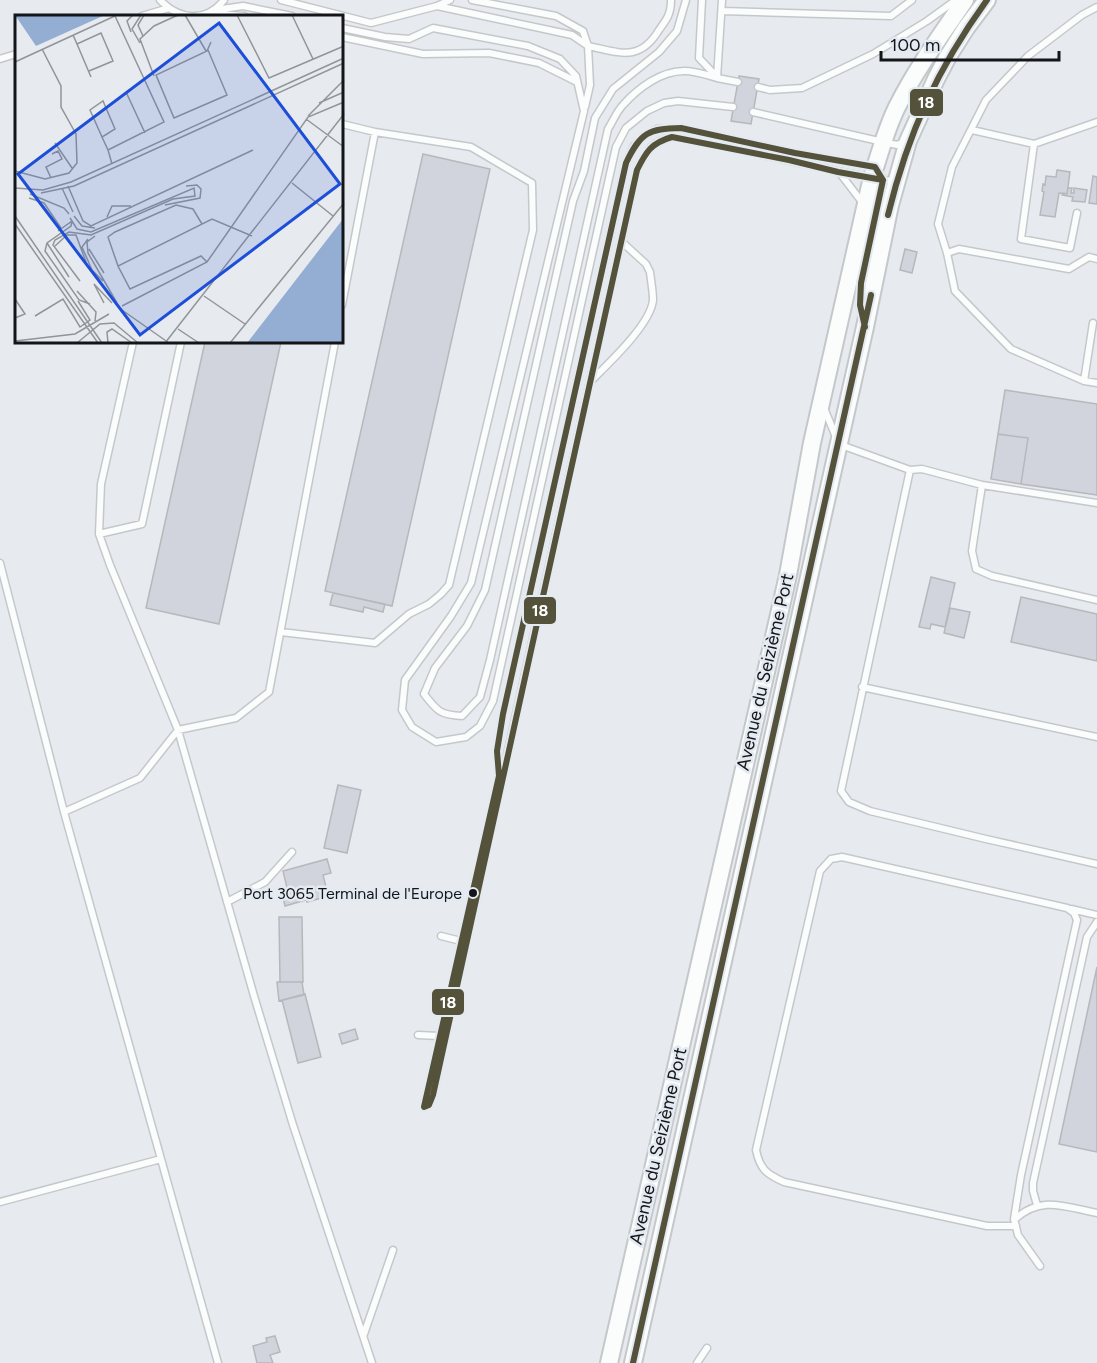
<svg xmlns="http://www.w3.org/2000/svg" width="1097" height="1363" font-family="Figtree,sans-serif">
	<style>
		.building { fill: #d1d3dd; stroke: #b7b8bb; stroke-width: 1.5 }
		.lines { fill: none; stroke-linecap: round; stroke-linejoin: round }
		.lane-casing { stroke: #c5c8cb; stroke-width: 9 }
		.secondary-casing { stroke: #c5c8cb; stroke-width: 20 }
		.lane { stroke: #fbfcfc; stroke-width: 6 }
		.secondary { stroke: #fbfcfc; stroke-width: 16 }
		.bus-1-casing { stroke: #e4eaf1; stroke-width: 10 }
		.bus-1 { stroke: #54523a; stroke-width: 6 }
		.bus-dot { fill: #131518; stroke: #e4eaf1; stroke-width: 2 }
		.labels { text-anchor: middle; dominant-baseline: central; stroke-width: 5; stroke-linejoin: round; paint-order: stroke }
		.bus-label { font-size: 16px; fill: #131518; stroke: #e4eaf1; text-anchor: end }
		.street-label { font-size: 18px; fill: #131518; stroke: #e4eaf1 }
		.inset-road { fill: none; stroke: #929598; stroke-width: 1.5 }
		.view { fill: #1d4ed8; fill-opacity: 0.15; stroke: #1d4ed8; stroke-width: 3 }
		.inset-edge { fill: none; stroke: #131518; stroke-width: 3 }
		.line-badge { stroke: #e4eaf1; stroke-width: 2 }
		.badge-label { font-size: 16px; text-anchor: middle; font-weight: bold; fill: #fff }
	</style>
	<rect width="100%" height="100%" fill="#e7eaee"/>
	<path class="building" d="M739,76L759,79L751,124L731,121Z
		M423,154L490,169L392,606L325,591Z
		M1057,170L1070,172L1067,194L1059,193L1055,217L1040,215L1044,192L1042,191L1043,184L1045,185L1046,176L1056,177Z
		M1093,176L1097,177V204L1089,203Z
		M1068,188H1072L1071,193H1074V188L1087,190L1085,202L1072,201L1073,197L1062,195L1063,193L1067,194Z
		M905,249L917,252L912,273L900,270Z
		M205,342H281L219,624L146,608Z
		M1005,390L1097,404V495L1021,484L1028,438L998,434Z
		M998,434L1028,438L1021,484L991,479Z
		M931,577L955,583L945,627L931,624L930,629L919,627Z
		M333,593L385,604L383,612L364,607L363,612L330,605Z
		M1021,597L1097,614V661L1011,642Z
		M950,608L970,612L964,638L944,633Z
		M338,785L361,790L347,853L324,848Z
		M327,859L331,873L323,875L326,887L304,892L306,900L285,906L283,898L289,896L283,871Z
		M326,887L329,896L307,902L304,892Z
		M279,917H302L303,982H280Z
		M1097,967V1152L1059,1144Z
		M277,982H302L304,995L279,1001Z
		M305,994L321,1057L298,1063L282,1000Z
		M355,1029L358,1039L342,1044L339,1034Z
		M275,1336L280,1352L270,1355L273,1363H257L253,1346L267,1342L266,1338Z"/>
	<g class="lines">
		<g class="lane-casing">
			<path id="lane" d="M160,0C179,20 206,23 224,0
				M281,0L371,23L437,6L572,35L588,46L590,85L585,107
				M472,0L556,16L583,31L588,46C619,52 639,63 659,30C667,19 671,14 671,0
				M686,0L677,31L659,52L613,89L595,118L584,171L573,201L485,590L467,626L435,668L424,694C437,711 440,715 462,716L480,697L490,660L608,129C613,121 617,111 623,105C638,88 661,71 684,71C696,71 707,75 717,78
				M702,0L699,58L717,77
				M722,0L717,78L738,82
				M437,6L450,0
				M1097,7L1082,15L1028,56L986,100L952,167L938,224L947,253L955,291L1011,349L1084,381L1097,383
				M215,10L243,6L292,16
				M722,11L891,16L912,0
				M208,13L244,16
				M142,16L169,8
				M342,28L385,37L409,39L433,28L528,46L560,59L576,76L584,111L471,583L451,616L405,680L402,710L412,727L436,742L466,737L480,726L493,701L616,147L626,128L647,111L664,103L678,101L733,107
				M342,37L423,54L489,53L539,63L577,82
				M0,59L16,54
				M758,87L770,90L802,88L873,54L927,21L956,0
				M753,112L883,142L897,145L904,142
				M342,124L375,132L342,305
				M972,130L1034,144L1021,239L1070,248L1077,213
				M1034,144L1097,122
				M839,172L862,202
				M947,253L959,249L1069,269L1089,257L1097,259
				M862,315L860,305L861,283L883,179L875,167L795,153L681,128L657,129L644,136L634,146L626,163L618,200L503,714L497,751L499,776L424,1107L429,1105L433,1095L501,782L637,170C647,151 650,142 672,137C727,147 782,159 836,171C856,175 876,178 896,182
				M133,342L101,484L99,534L110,565L178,730L254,996L293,1125L372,1363
				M591,381C608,364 651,324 653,300C653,291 651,281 650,272L646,264L622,242
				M1084,381L1093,323
				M824,408L836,437
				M841,445L910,470L841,791L849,802L870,811L986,839L1097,864
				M910,470L922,469L982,485L1097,503
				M982,485L972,551L976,569L992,576L1097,600
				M99,534L142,524L181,342
				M0,563L64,812L218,1363
				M281,632L375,643L409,614L429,604L441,594L449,585L533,230L532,183L471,147L375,132
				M862,687L1097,737
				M64,812L140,778L178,730L236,718L269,692L335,342
				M227,902L265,882L292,852
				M1071,909L1097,915
				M441,936L461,941
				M418,1035L439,1036
				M0,1202L161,1159
				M1037,1205L1033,1191V1183L1087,937L1097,922
				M1015,1219C1042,1195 1065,1207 1097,1213
				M1016,1226H987L784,1182C766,1174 760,1169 756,1150L820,871L831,859L842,857L1067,908L1074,913L1077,920L1021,1175L1014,1219L1018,1235L1040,1266
				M364,1334L393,1250
				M697,1363L707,1348"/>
		</g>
		<g class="secondary-casing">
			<path id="secondary" d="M609,1363L788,575L812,443L872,177C880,153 886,129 897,107C916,69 941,35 965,0
				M633,1363L865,327L890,205L908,141L936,79L947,58L966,28L987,0"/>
		</g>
		<use href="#lane" class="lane"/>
		<use href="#secondary" class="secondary"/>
		<g class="bus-1-casing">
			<path id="bus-1" d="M681,128L795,153L875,167L883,180L838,172L789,160L672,137C651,143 646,152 637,170L433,1095L429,1105L424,1107L499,776L497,751L503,714L626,163C641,132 648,129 681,128Z
				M888,215C908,133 937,69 987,0
				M865,327L860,305L861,283L883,180
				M633,1363L871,295"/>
		</g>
		<use href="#bus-1" class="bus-1"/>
	</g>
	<circle class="bus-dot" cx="473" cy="893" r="5"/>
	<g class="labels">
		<g class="bus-label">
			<text x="462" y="893">Port 3065 Terminal de l'Europe</text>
		</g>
		<g class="street-label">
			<text transform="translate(765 672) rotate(-77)">Avenue du Seizième Port</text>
			<text transform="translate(658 1146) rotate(-77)">Avenue du Seizième Port</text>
		</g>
	</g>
	<g transform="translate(15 15)">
		<rect width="328" height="328" fill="#e7eaee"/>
		<path d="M0,0H90L21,31ZM328,204V328H232Z" fill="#94aed3"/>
		<path class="inset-road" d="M170,0L191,36M222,0L254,63L329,31M277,0L298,44M116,17L112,6L118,0M58,20L62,29L86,18L98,46L74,56M128,21L123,10L129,0M125,28L117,14L126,0M62,29L76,62M193,35L212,80L159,103L141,60L192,36L196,27M0,47L102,0M139,61L125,24L139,11L163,0M111,77L130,118M304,88L329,77M293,101L329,65M291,104L329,132M87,122L75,95L88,86L100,114L87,122L93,135M40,128L57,153M97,149L93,135L149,107L100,1M0,156L30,164L54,158L62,148L61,119L46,92V71L27,34M36,163L31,152L47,144L43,136L37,139M277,168L318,201M53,171L68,206L76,211L238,135M0,173L28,175L56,167L329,43M47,173L58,197M26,178L59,171L329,48M15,179L49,193L54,199M14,183L29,188L46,213M150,190L185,183L186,174L182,170L171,171M0,201L87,328M59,201L67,211L80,213M92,202L97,191H116M0,209L83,328M43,216L57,206L55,203M80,221L72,227L73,238L102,288M73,224L67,232L77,255L88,266M32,228L54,262M40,231L52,220H61L71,247M74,234L89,258M192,247L186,241L115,274L103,251L197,204L237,221M103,251L93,222L100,217L161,190L178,194L187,209M65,266L38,230L40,225L54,217L76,220L158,184L180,181L179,173L76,217L62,214L57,206L56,211L32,228L30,236L64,285L75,289M62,276L81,297L80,306M189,281L230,309M0,284L10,299L0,303M89,288L79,269L97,288M107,291L192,247L293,102L329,87M107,295L154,328M20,301L48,284L65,312L75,305L63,286M163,314L184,328M0,326L60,319L94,299M62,328L85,309L99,308L123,328M93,328L92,317L97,314L117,328M150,328L329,99M215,328L329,188"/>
		<path class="view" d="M204,8L325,169L125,320L3,159Z"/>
		<rect width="328" height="328" class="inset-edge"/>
	</g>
	<g class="line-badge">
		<rect x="909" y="88" width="35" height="29" rx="6" fill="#54523a"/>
		<rect x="523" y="596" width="34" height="29" rx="6" fill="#54523a"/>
		<rect x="431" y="988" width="34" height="28" rx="6" fill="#54523a"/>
	</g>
	<g class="badge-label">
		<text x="926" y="108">18</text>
		<text x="540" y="616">18</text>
		<text x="448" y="1008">18</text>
	</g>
	<path d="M881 51v9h178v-9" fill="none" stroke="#131518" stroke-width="3"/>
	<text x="890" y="51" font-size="18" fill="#131518" stroke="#e4eaf1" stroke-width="4.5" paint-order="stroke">100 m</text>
</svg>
